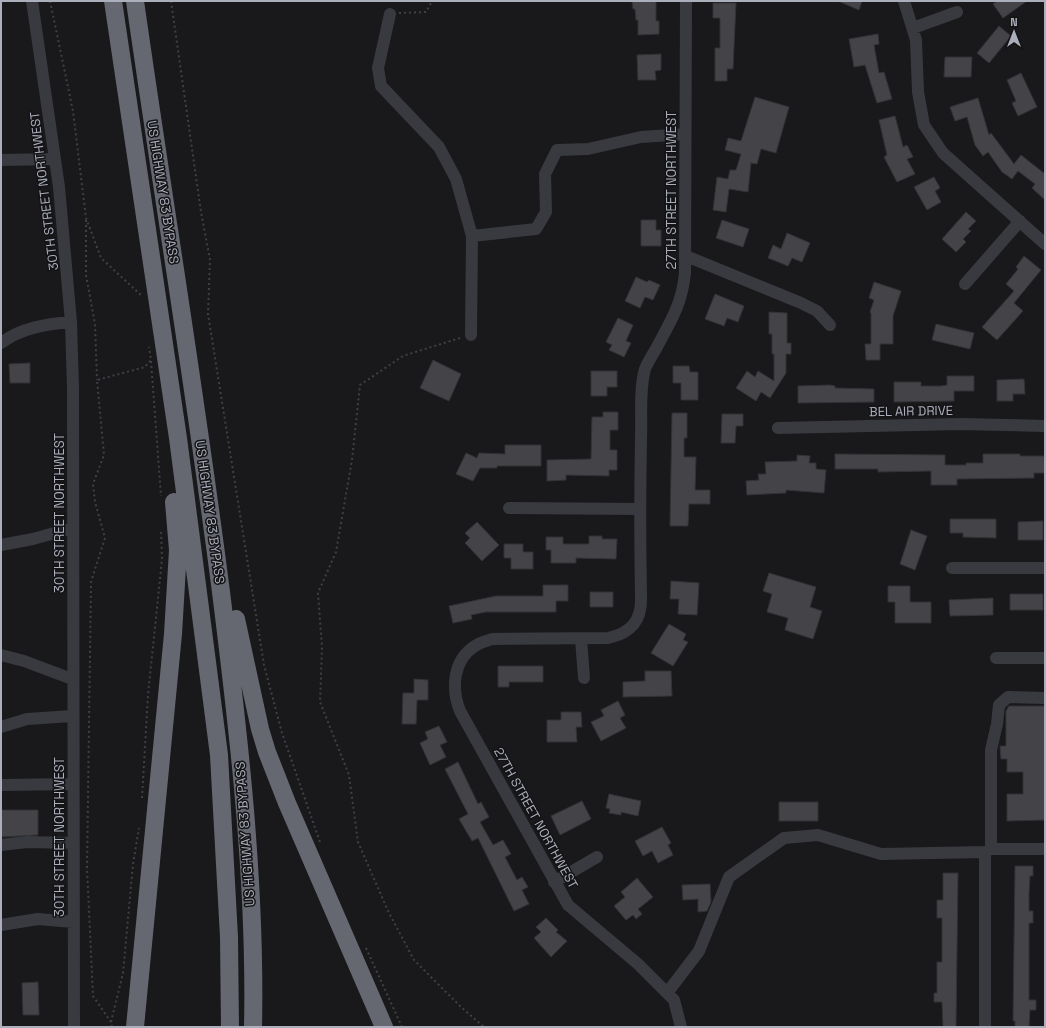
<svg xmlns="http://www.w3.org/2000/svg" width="1046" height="1028" font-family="'Space Grotesk',sans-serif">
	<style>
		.building { fill: #434348; stroke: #333237 }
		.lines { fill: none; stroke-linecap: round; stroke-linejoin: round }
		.path { stroke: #3f4147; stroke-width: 2; stroke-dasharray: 2 3; stroke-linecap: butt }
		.minor { stroke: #393a40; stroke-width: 12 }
		.highway { stroke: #656871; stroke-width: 18 }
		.labels { text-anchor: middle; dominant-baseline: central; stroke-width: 3; stroke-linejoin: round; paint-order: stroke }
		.street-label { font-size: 13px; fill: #abafbb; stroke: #141316 }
	</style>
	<rect width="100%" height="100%" fill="#19181b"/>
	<path class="building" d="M632,1H656V21H659V34L638,35V20H636L635,9H633Z
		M838,1H862L859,10Z
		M997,1H1027L1003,18L993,4Z
		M713,3H736L733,69H727V81H715V48H720V18H713Z
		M999,26L1011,36L989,63L977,53Z
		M878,34L879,44L874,45L879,73L884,72L892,99L877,103L865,65L854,67L849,39Z
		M661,54V70L655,71L656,80H638L637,55Z
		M945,57H972L971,77H944Z
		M1021,73L1037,107L1018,116L1012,103L1016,101L1007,80Z
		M755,97L789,107L776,153L761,149L757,164L751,163L748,192L729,189L726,212L713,210L717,177L728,179L730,170H736L741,154L725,150L728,138L741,141Z
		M978,98L989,135L991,133L1014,164L1021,155L1045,174V200L1032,188L1035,184L1018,171L1012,179L1002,172L988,152L983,156L975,145L967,117L955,121L950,107Z
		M895,116L903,147L907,145L913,157L907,159L915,174L897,182L884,157L887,155L879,120Z
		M934,177L940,188L935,191L941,202L927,210L914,187Z
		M966,212L976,221L968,229L971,231L963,239L966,242L956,252L942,239Z
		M641,220H656V230H661V246H641Z
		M722,220L749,229L743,247L716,238Z
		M787,233L810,243L802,262L792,258L788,266L768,258L773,245L781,249Z
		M1024,256L1041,270L1014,303L1023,311L997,340L982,327L1014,291L1006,284L1018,269L1016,267Z
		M636,277L647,282L649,280L660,285L653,300L645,297L640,308L625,301Z
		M874,282L901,291L893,316V344H880V360H866L865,344H871V313L870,312L874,300L869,298Z
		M715,294L744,306L738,322L727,318L724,326L705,319Z
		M769,312L787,313V343H791V354H786V373L770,398L761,392L756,401L736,388L747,371L755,377L758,371L774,381V354H772V334H769Z
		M618,318L633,325L626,341L631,343L624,357L609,350L612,345L606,342Z
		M936,324L974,333L970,349L932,340Z
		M433,360L461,374L449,401L420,388Z
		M30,363V383H10L9,364Z
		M673,366H689L690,372H698V400H681V383H673Z
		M591,371H617V387H607V396H591Z
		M947,376H974V391H954V401L894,402V382H921V386H941L947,385Z
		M1024,379L1025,394H1013V401H997V380Z
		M830,385L835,386V388L874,389V402L798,403V386Z
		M603,412H618V430H610V450H617V470H609V476L566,475V480L547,481V460L591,459L592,417H603Z
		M672,413H687V438H684V457H696L695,490H710V504H689L688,526H670Z
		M722,414H743V426H736L735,443H721Z
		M505,445H541V466H497V468H480L473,481L456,474L466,453L477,458L479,453L505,454Z
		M835,454L945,455V465H966V463H983V454H1020V456H1044L1045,473H1034V478L957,479V485H931V471L878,472V469H835Z
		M797,455L810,456L809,463H816V469L826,470L824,493L786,490V493L747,495L746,481L759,480L758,474H766L765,462L797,461Z
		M950,519H996V538L963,537V533H950Z
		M1043,521V540H1018V522Z
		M477,522L499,545L482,561L465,543L470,538L465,533Z
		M911,530L927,536L915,570L900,564Z
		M589,536H602V539H617L616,559L576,558V563H551V550H546V537H563V544H589Z
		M504,544H523V552H533V569H511V558H504Z
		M769,573L816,587L810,607L822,611L813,639L785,630L788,618L767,612L772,594L763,591Z
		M671,581L699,583L697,615L678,614L679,599H670Z
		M543,585H568V601H556V612H486L471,615L472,619L453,623L449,606L496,596H543Z
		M888,586H910V602H931V623H895V602H888Z
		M590,592H613V607H590Z
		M1010,594H1043V610H1010Z
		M993,598V615L950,616L949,600Z
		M669,624L686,634L683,640L688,642L673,666L651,653Z
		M498,666H543V682H509V687H498Z
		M645,671H671L672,696L623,697V682L645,681Z
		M414,679L428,680V700H417L416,724H402L403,693H414Z
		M618,701L625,715L620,718L626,728L601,741L591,722L604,716L601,710Z
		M1009,706H1045V820L1007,821V794H1023V772H1007V759H1001L1000,746H1006V711Z
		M561,712H581L582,727H576L577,742H547V720H561Z
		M439,726L447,742L440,745L446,757L430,765L420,743L428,739L425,732Z
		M458,762L478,804L481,802L489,817L480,822L493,845L503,840L511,854L505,857L517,880L522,877L528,887L522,890L529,904L514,911L478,838L472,841L459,819L468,814L445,769Z
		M609,794L641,801L638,816L621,812V815L609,813L610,809L606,808Z
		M582,801L591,819L560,835L551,816Z
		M779,802H818V821H779Z
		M1,810H38V835L1,837Z
		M662,827L671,843L668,845L673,855L658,863L652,851L643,856L635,841Z
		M1015,866H1033V876H1030L1029,892V911H1033V923H1029V1000H1036V1010H1030L1029,1027H1015V1021H1013Z
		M943,873H958L956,1027H943L942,1002H934V993H937V962H942V918H937V900H943Z
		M637,878L653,897L638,909L642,914L636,919L633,915L626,920L614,906L625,897L621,892Z
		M710,884L711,902L707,911L698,912V899L683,900L682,885Z
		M546,918L558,930L556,932L567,941L551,957L534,938L541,932L536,927Z
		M38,982L39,1015H23L22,983Z"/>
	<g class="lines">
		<path class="path" d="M50,1L73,111L86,218L101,258L143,297
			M171,1L201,212L210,260L208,314L264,665L282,733L320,842
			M399,13L426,12L432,1
			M86,220V275L95,324L97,380
			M460,338L403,356L360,385L352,460L336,552L318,593L322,647L320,702L349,775L358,842L388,911L414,960L462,1008L484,1027
			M151,361L161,496
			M142,798L148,695L162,559L161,529
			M366,948L402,1027
			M111,1022L123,973L133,864L139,828
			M112,1027L111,1022L93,996L87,868L91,582L105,538L95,502L93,484L104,455L97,380L145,367L151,360L149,347"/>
		<path class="minor" d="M32,1L59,187L71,322L73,388L74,1027
			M904,1L916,40L918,92L924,125L943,153L1045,244
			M390,14L378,68L381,86L439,147L456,179L472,236
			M913,28L957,12
			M1,160L55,159
			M686,256L801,303L817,311L830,325
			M965,284L1020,221
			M471,335L472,236L536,229L546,212L545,174L557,150L588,149L641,137L685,134
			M1,343C21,328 46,324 71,322
			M778,428L961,424L1045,426
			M509,508L640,509
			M1,545L33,539L72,528
			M952,568H1045
			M581,639L584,678
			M1,655L24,661L72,679
			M996,658H1045
			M1,727L27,719L72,716
			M1,785L73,784
			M1,845L27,842L73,843
			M991,849H1045
			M554,882L597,857
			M1,925L38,919L73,922
			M667,993L699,951L729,877L784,838L818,835L881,854L985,852L991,849V750L997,724L999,705L1008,697L1045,698
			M681,1027L674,1000L638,964L568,905L460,711C451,688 453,660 475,646C480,642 487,641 492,639L608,638C631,633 642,621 641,596C640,543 640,491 641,439C642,417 639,390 645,369C648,361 654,353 658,345C672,319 682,303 685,273L686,1
			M985,1027V852"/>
		<path class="highway" d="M113,1L178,438L219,755L229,937L230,1027
			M135,1C163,198 196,395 221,592C239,736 256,882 253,1027
			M236,619L260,729L267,752L287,803L384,1027
			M135,1027L173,634L178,550L174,502"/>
	</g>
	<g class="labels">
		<g class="street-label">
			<text transform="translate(671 190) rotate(-90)">27TH STREET NORTHWEST</text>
			<text transform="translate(44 191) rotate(-97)">30TH STREET NORTHWEST</text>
			<text transform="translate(163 192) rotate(81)">US HIGHWAY 83 BYPASS</text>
			<text transform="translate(911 411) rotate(-1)">BEL AIR DRIVE</text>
			<text transform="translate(210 512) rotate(82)">US HIGHWAY 83 BYPASS</text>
			<text transform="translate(59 513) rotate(-90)">30TH STREET NORTHWEST</text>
			<text transform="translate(536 818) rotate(61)">27TH STREET NORTHWEST</text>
			<text transform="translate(245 834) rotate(-94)">US HIGHWAY 83 BYPASS</text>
			<text transform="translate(59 837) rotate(-90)">30TH STREET NORTHWEST</text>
		</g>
	</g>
	<rect width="1046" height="1028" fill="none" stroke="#abafbb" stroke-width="4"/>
	<g transform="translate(1014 32)" stroke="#141316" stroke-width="3" paint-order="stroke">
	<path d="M0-3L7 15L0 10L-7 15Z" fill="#abafbb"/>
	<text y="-6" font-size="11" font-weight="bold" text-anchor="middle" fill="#abafbb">N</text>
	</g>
</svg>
